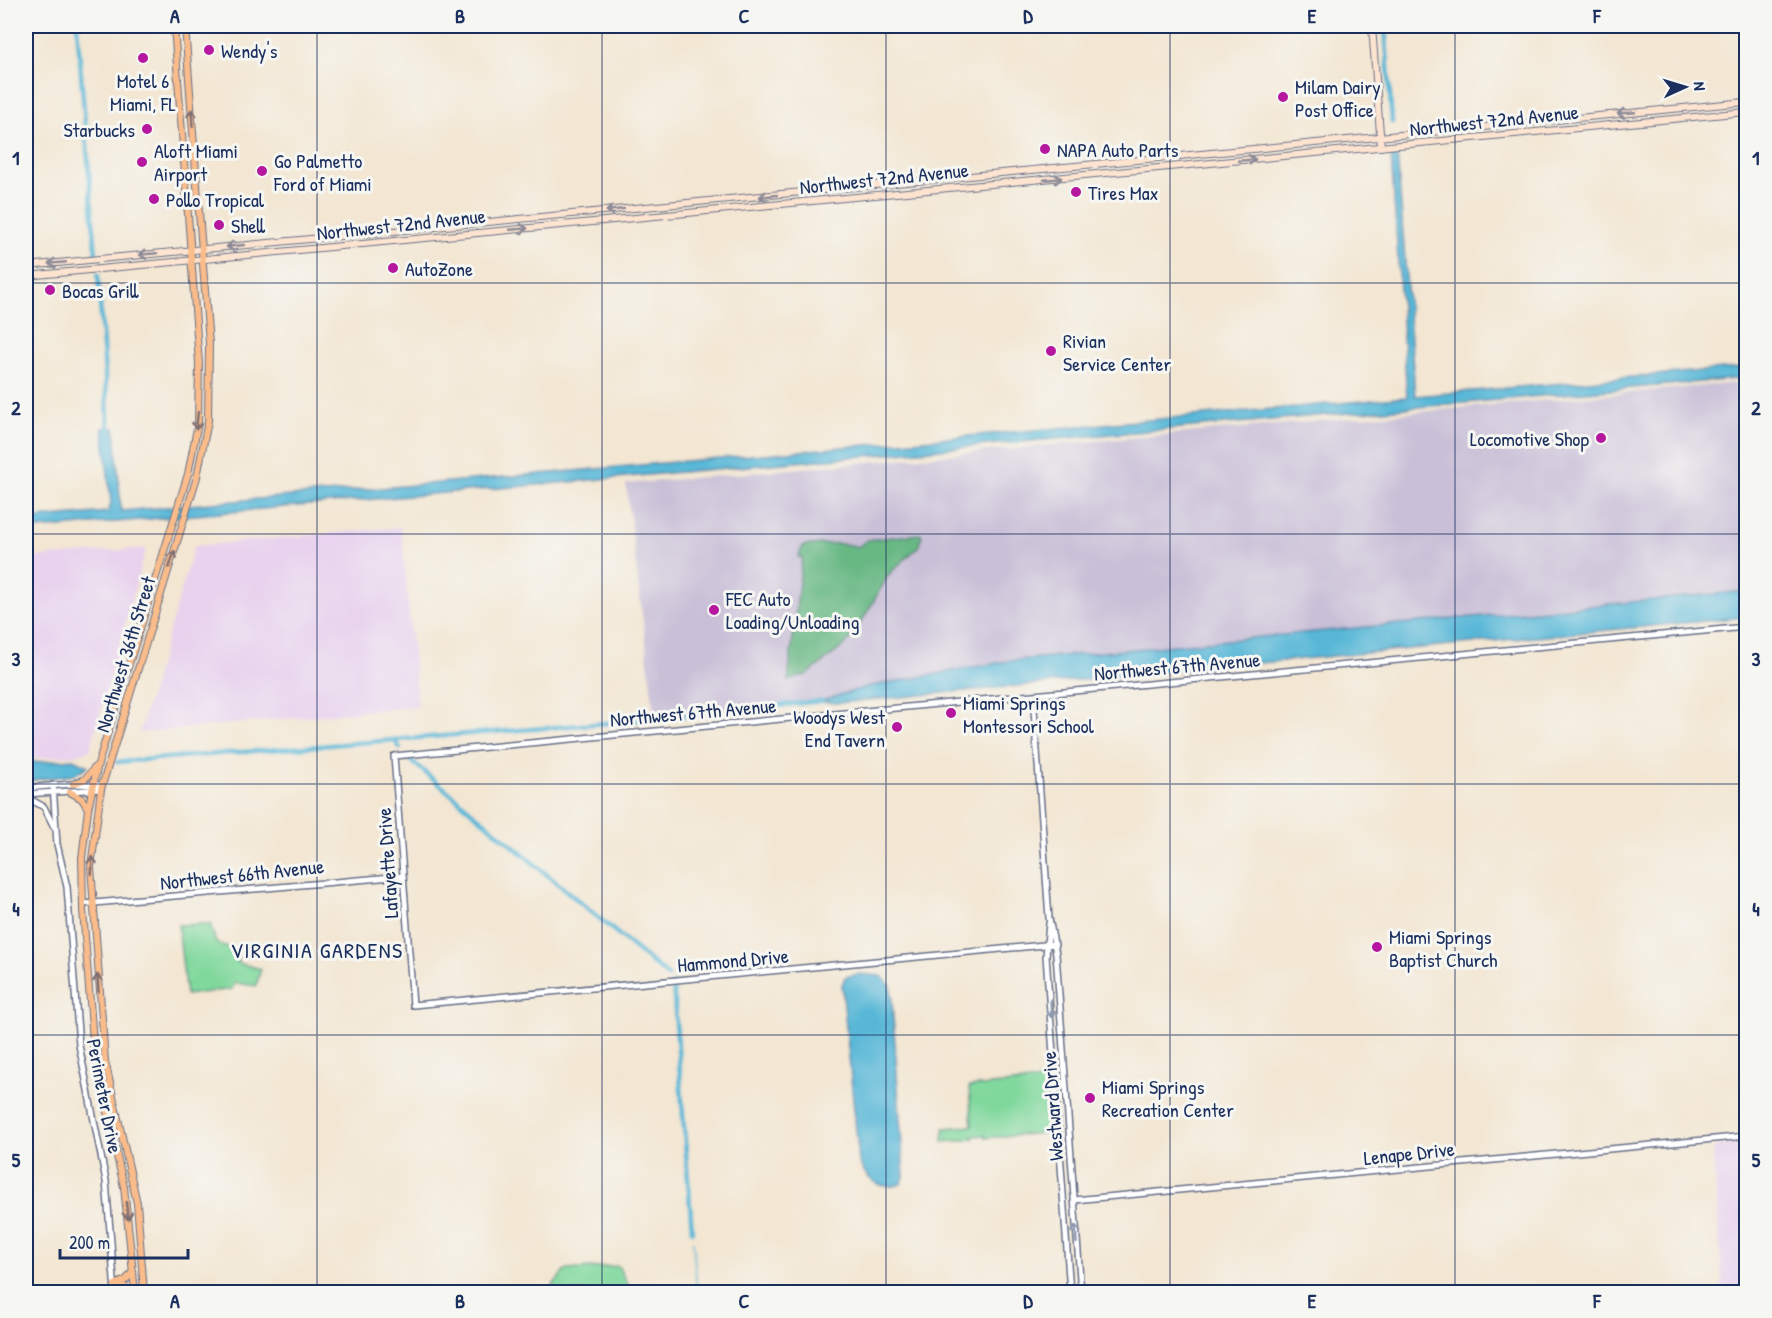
<svg xmlns="http://www.w3.org/2000/svg" width="1772" height="1318" font-family="'Patrick Hand',sans-serif">
	<style>
		.built { fill: #e8d2ee }
		.industrial { fill: #c9bfd7 }
		.green { fill: #81d89d; stroke: #4e847e; stroke-width: 1.5 }
		.forest { fill: #68b884; stroke: #427471; stroke-width: 1.5 }
		.water { fill: #59b7d7; stroke: #3a739a; stroke-width: 1.5 }
		.lines { fill: none; stroke-linecap: round; stroke-linejoin: round }
		.stream { stroke: #59b7d7; stroke-width: 1.5 }
		.canal { stroke: #59b7d7; stroke-width: 4.5 }
		.tertiary-casing { stroke: #676f87; stroke-width: 8 }
		.secondary-casing { stroke: #676f87; stroke-width: 8 }
		.primary-casing { stroke: #676f87; stroke-width: 8 }
		.tertiary { stroke: #fff; stroke-width: 5 }
		.secondary { stroke: #fde4d0; stroke-width: 6 }
		.primary { stroke: #f9bc8a; stroke-width: 6 }
		.oneway { stroke: #8c8a97 }
		.oneway2 { stroke: #7f6e72 }
		.oneway3 { stroke: #8d97ae }
		.grid { fill: none; stroke: #1b2f5e; stroke-width: 1.5; stroke-opacity: 0.55 }
		.poi-dot { fill: #b5179e; stroke: #f6f6f2; stroke-width: 2 }
		.labels { text-anchor: middle; dominant-baseline: central; stroke-width: 6; stroke-linejoin: round; paint-order: stroke }
		.poi-label { font-size: 20px; fill: #1b2f5e; stroke: #f6f6f2; text-anchor: start }
		.street-label { font-size: 20px; fill: #1b2f5e; stroke: #f6f6f2 }
		.quarter-label { font-size: 22px; letter-spacing: 1.5px; fill: #1b2f5e; stroke: #f6f6f2 }
		.neatline { fill: none; stroke: #1b2f5e; stroke-width: 2 }
		.grid-label { font-size: 20px; text-anchor: middle; font-weight: bold; fill: #1b2f5e }
	</style>
	<rect width="100%" height="100%" fill="#f6f6f2"/>
	<filter id="ink" filterUnits="userSpaceOnUse"><feTurbulence type="fractalNoise" baseFrequency=".0167" numOctaves="2"/><feDisplacementMap in="SourceGraphic" scale="12" xChannelSelector="R" yChannelSelector="G"/><feConvolveMatrix kernelMatrix="1 2 1 2 8 2 1 2 1" color-interpolation-filters="sRGB"/></filter>
	<filter id="wash" filterUnits="userSpaceOnUse"><feTurbulence type="fractalNoise" baseFrequency=".008" numOctaves="4" result="noise"/><feDisplacementMap in="SourceGraphic" scale="24" xChannelSelector="R" yChannelSelector="G"/><feGaussianBlur stdDeviation="1.35" result="paint"/><feColorMatrix in="noise" values="0 0 0 0 0 0 0 0 0 0 0 0 0 0 0 0 0 1.4 0 .05"/><feComposite in="paint" operator="in"/></filter>
	<g filter="url(#wash)">
		<rect width="100%" height="100%" fill="#f3e6d2"/>
		<path class="built" d="M401,527L418,706L139,733L194,546Z
			M146,548L90,750L76,755L26,759V558Z
			M1746,1143V1292H1723L1713,1151L1716,1146Z"/>
		<path class="industrial" d="M1746,382V596L655,719L626,484Z"/>
		<path class="green" d="M210,924L216,943L237,950L238,963L261,969L256,986L235,983L232,989L186,995L178,925Z
			M1049,1080L1054,1132L986,1138L985,1135L973,1136V1139L943,1142L944,1128L972,1126L969,1087Z
			M618,1266L632,1292H547L566,1270Z"/>
		<path class="forest" d="M919,534L922,535L919,546L889,574L857,630L845,645L808,674L788,681L802,557H798L803,546C822,544 841,541 858,547L867,540Z"/>
		<path class="water" d="M1397,153L1415,396L1746,367V378L26,530V519L108,512L111,503L103,428H115L121,511L1407,397L1391,154Z
			M1746,591V617L838,703L818,702L866,687L1008,661Z
			M73,759L88,766L74,775L26,781V763Z
			M860,974L881,976L891,986L904,1177L901,1184C880,1191 866,1180 859,1161L842,985L845,977Z"/>
		<g class="lines">
			<path class="stream" d="M693,1241L697,1292"/>
			<path class="canal" d="M77,26L96,255
				M1385,26L1392,122
				M98,274L109,433
				M655,719L822,701
				M394,740L400,748
				M408,758L668,976
				M117,762L644,720
				M673,984L692,1231"/>
		</g>
	</g>
	<g filter="url(#ink)">
		<g class="lines">
			<g class="tertiary-casing">
				<path id="tertiary" d="M1033,695L1049,918L1056,954L1081,1292
					M53,785L57,844L67,887L79,1045L106,1181L115,1292
					M26,788L73,784L102,785
					M26,794L101,789
					M26,797L44,807L54,827
					M83,904L403,876
					M1049,923L1046,956L1070,1292
					M1055,944L413,1005L394,756L1746,627
					M1074,1200L1746,1136"/>
			</g>
			<g class="secondary-casing">
				<path id="secondary" d="M1372,26L1381,147
					M26,266L1746,102
					M26,276L1746,112"/>
			</g>
			<g class="primary-casing">
				<path id="primary" d="M73,784L85,779L96,766
					M70,792L82,799L88,809
					M115,1285L126,1280L133,1271
					M116,1285L125,1287L130,1292
					M135,1292L124,1187L94,1054L83,910L82,858L88,809L98,764L188,474L198,423L199,363L174,26
					M144,1292L137,1203L105,1061L91,867L101,789L197,477L208,421L209,344L185,26"/>
			</g>
			<use href="#tertiary" class="tertiary"/>
			<use href="#secondary" class="secondary"/>
			<use href="#primary" class="primary"/>
		</g>
		<defs><path id="oneway-shaft" d="M-6 0H5M1.5-3L5.5 0L1.5 3" fill="none" stroke-width="1.6" stroke-linecap="round" stroke-linejoin="round" transform="scale(1.5)"/></defs>
		<g class="oneway">
			<use href="#oneway-shaft" transform="translate(1626 113) rotate(175)"/>
			<use href="#oneway-shaft" transform="translate(1247 160) rotate(-5)"/>
			<use href="#oneway-shaft" transform="translate(1053 179) rotate(-5)"/>
			<use href="#oneway-shaft" transform="translate(768 196) rotate(174)"/>
			<use href="#oneway-shaft" transform="translate(615 210) rotate(174)"/>
			<use href="#oneway-shaft" transform="translate(519 229) rotate(-5)"/>
			<use href="#oneway-shaft" transform="translate(235 246) rotate(174)"/>
			<use href="#oneway-shaft" transform="translate(148 254) rotate(175)"/>
			<use href="#oneway-shaft" transform="translate(57 263) rotate(175)"/>
		</g>
		<g class="oneway2">
			<use href="#oneway-shaft" transform="translate(192 118) rotate(-94)"/>
			<use href="#oneway-shaft" transform="translate(197 421) rotate(96)"/>
			<use href="#oneway-shaft" transform="translate(172 559) rotate(-73)"/>
			<use href="#oneway-shaft" transform="translate(92 865) rotate(-88)"/>
			<use href="#oneway-shaft" transform="translate(98 983) rotate(-94)"/>
			<use href="#oneway-shaft" transform="translate(127 1211) rotate(84)"/>
		</g>
		<g class="oneway3">
			<use href="#oneway-shaft" transform="translate(1051 1009) rotate(86)"/>
			<use href="#oneway-shaft" transform="translate(1076 1234) rotate(-94)"/>
		</g>
	</g>
	<path class="grid" d="M317,26V1292M602,26V1292M886,26V1292M1170,26V1292M1455,26V1292M26,283H1746M26,534H1746M26,784H1746M26,1035H1746"/>
	<g class="poi-dot">
		<circle cx="209" cy="50" r="6"/>
		<circle cx="143" cy="58" r="6"/>
		<circle cx="1283" cy="97" r="6"/>
		<circle cx="147" cy="129" r="6"/>
		<circle cx="1045" cy="149" r="6"/>
		<circle cx="142" cy="162" r="6"/>
		<circle cx="262" cy="171" r="6"/>
		<circle cx="1076" cy="192" r="6"/>
		<circle cx="154" cy="199" r="6"/>
		<circle cx="219" cy="225" r="6"/>
		<circle cx="393" cy="268" r="6"/>
		<circle cx="50" cy="290" r="6"/>
		<circle cx="1051" cy="351" r="6"/>
		<circle cx="1601" cy="438" r="6"/>
		<circle cx="714" cy="610" r="6"/>
		<circle cx="951" cy="713" r="6"/>
		<circle cx="897" cy="727" r="6"/>
		<circle cx="1377" cy="947" r="6"/>
		<circle cx="1090" cy="1098" r="6"/>
	</g>
	<g class="labels">
		<g class="poi-label">
			<text x="221" y="50">Wendy's</text>
			<text x="143" y="80" text-anchor="middle">Motel 6<tspan x="143" dy="23">Miami, FL</tspan></text>
			<text x="1295" y="86">Milam Dairy<tspan x="1295" dy="23">Post Office</tspan></text>
			<text x="135" y="129" text-anchor="end">Starbucks</text>
			<text x="1057" y="149">NAPA Auto Parts</text>
			<text x="154" y="150">Aloft Miami<tspan x="154" dy="23">Airport</tspan></text>
			<text x="274" y="160">Go Palmetto<tspan x="274" dy="23">Ford of Miami</tspan></text>
			<text x="1088" y="192">Tires Max</text>
			<text x="166" y="199">Pollo Tropical</text>
			<text x="231" y="225">Shell</text>
			<text x="405" y="268">AutoZone</text>
			<text x="62" y="290">Bocas Grill</text>
			<text x="1063" y="340">Rivian<tspan x="1063" dy="23">Service Center</tspan></text>
			<text x="1589" y="438" text-anchor="end">Locomotive Shop</text>
			<text x="726" y="598">FEC Auto<tspan x="726" dy="23">Loading/Unloading</tspan></text>
			<text x="963" y="702">Miami Springs<tspan x="963" dy="23">Montessori School</tspan></text>
			<text x="885" y="716" text-anchor="end">Woodys West<tspan x="885" dy="23">End Tavern</tspan></text>
			<text x="1389" y="936">Miami Springs<tspan x="1389" dy="23">Baptist Church</tspan></text>
			<text x="1102" y="1086">Miami Springs<tspan x="1102" dy="23">Recreation Center</tspan></text>
		</g>
		<g class="street-label">
			<text transform="translate(1494 120) rotate(-6)">Northwest 72nd Avenue</text>
			<text transform="translate(884 178) rotate(-6)">Northwest 72nd Avenue</text>
			<text transform="translate(401 224) rotate(-6)">Northwest 72nd Avenue</text>
			<text transform="translate(125 654) rotate(-73)">Northwest 36th Street</text>
			<text transform="translate(1177 666) rotate(-5)">Northwest 67th Avenue</text>
			<text transform="translate(693 712) rotate(-5)">Northwest 67th Avenue</text>
			<text transform="translate(387 863) rotate(-94)">Lafayette Drive</text>
			<text transform="translate(242 874) rotate(-6)">Northwest 66th Avenue</text>
			<text transform="translate(733 960) rotate(-5)">Hammond Drive</text>
			<text transform="translate(105 1096) rotate(79)">Perimeter Drive</text>
			<text transform="translate(1052 1106) rotate(-94)">Westward Drive</text>
			<text transform="translate(1409 1153) rotate(-6)">Lenape Drive</text>
		</g>
		<g class="quarter-label">
			<text x="317" y="950">VIRGINIA GARDENS</text>
		</g>
	</g>
	<rect width="1772" height="1318" fill="none" stroke="#f6f6f2" stroke-width="66"/>
	<g transform="translate(1685 87) rotate(86)" stroke="#f6f6f2" stroke-width="4.5" paint-order="stroke">
	<path d="M0-4.5L10 22L0 15L-10 22Z" fill="#1b2f5e"/>
	<text y="-9" font-size="16" font-weight="bold" text-anchor="middle" fill="#1b2f5e">N</text>
	</g>
	<path d="M60 1249v9h128v-9" fill="none" stroke="#1b2f5e" stroke-width="3"/>
	<text x="69" y="1249" font-size="18" fill="#1b2f5e" stroke="#f6f6f2" stroke-width="4.5" paint-order="stroke">200 m</text>
	<rect x="33" y="33" width="1706" height="1252" class="neatline"/>
	<g class="grid-label">
		<text x="175" y="23">A</text>
		<text x="460" y="23">B</text>
		<text x="744" y="23">C</text>
		<text x="1028" y="23">D</text>
		<text x="1312" y="23">E</text>
		<text x="1597" y="23">F</text>
		<text x="16" y="165">1</text>
		<text x="1756" y="165">1</text>
		<text x="16" y="415">2</text>
		<text x="1756" y="415">2</text>
		<text x="16" y="666">3</text>
		<text x="1756" y="666">3</text>
		<text x="16" y="916">4</text>
		<text x="1756" y="916">4</text>
		<text x="16" y="1167">5</text>
		<text x="1756" y="1167">5</text>
		<text x="175" y="1308">A</text>
		<text x="460" y="1308">B</text>
		<text x="744" y="1308">C</text>
		<text x="1028" y="1308">D</text>
		<text x="1312" y="1308">E</text>
		<text x="1597" y="1308">F</text>
	</g>
</svg>
